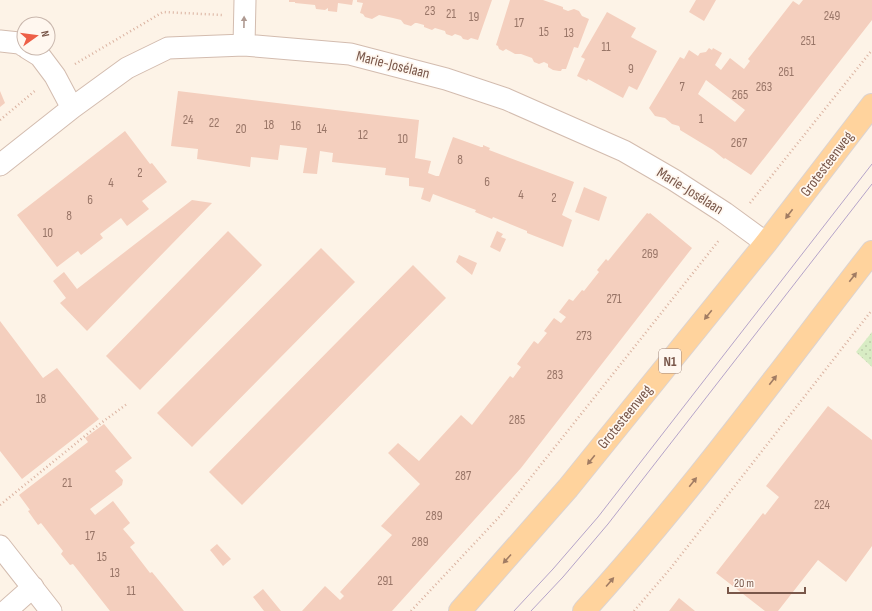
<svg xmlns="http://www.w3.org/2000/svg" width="872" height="611" font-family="'Sofia Sans Condensed',sans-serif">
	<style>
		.grass { fill: url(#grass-dots) }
		.building { fill: #f4cfbe; fill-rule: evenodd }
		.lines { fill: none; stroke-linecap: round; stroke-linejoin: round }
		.street-casing { stroke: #d3bcaf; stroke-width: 23 }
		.primary-casing { stroke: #dcd3d0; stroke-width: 24 }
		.path { stroke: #dab2a0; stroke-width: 2.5; stroke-dasharray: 1 3; stroke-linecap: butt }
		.street { stroke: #fff; stroke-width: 21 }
		.primary { stroke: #ffd39d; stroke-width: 22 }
		.tram { stroke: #b5a4c9; stroke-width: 1 }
		.oneway { fill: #af9a92 }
		.oneway2 { fill: #a17c63 }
		.labels { text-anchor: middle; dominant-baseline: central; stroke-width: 3.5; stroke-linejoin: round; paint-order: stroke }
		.number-label { font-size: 13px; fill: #987567 }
		.shield { fill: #fff7ef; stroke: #a1877c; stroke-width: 1 }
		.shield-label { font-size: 14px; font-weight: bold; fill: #79574a }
		.street-label { font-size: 15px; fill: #79574a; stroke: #fff7ef }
	</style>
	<defs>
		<pattern id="grass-dots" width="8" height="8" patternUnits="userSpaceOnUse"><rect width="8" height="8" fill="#d8ecc4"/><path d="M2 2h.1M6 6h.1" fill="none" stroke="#bdccaa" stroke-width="1.8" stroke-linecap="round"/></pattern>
	</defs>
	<rect width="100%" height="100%" fill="#fdf3e7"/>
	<path class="grass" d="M872,332V367L856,352Z"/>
	<path class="building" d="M289,0H353L352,5L338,3L337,12L328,11V8L325,10L316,9L315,5L295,3V2H289Z
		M357,0H492L478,40L471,38L468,40L463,39L461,36L455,34L452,36L446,34L445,31L435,28L432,30L424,27V25L417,23H415L411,26L404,24L401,20L393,18L379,15L372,19L365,17L363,14L360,13L363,3L357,2Z
		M510,0H543L563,7V9L568,11L574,9L579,11L582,16L589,19L578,48L574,47L566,69H562L561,71H559L553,70L548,67V64L544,62L539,64L534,62L532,58L521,54H515L506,49L503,51L499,49L498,46L496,45Z
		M696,0H716L704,21L689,12Z
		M803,0H872V20L751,175L725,158L724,159L713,150L680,130V128L679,126L672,124L665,118L655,116L649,108L680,57L684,59L689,50L698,56L700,53L706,52L709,48L712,50L713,48L722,53L715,65L721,70L730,58L744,69L750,61L748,59L793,1L799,5ZM706,80L745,110L735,122L698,94Z
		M607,12L636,28L631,37L657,51L637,90L629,86L623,98L588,79L587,81L577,76L585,59L581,57Z
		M0,91L5,103L0,107Z
		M178,91L419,120L415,158L431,161L428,173L436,176H439L453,137L481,147H483V145L490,148L489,150L574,182L562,215L572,220L563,247L527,233V231L493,217L492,219L475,212L476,210L433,194L430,202L421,199L424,188L409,186V178L385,175L386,168L332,162L333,153L320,151L317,174L303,173L307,148L280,145L278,160L251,157L250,167L197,159L198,149L171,146Z
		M125,131L150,164L152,163L167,182L142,201L149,209L127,226L121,218L100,234L103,238L81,255L78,251L57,267L17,215Z
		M584,187L607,197L599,221L575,212Z
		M192,200L212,203L87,331L60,303L66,298L53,281L64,272L77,289Z
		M647,213L649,214L650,213L692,248L521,468L392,611H302L325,586L340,600L344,596L340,592L392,535L381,526L420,484L388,453L398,443L419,461L461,415L472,425L510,376L513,378L521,367L517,364L534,341L538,344L547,333L544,331L554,318L561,323L566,317L559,312L569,299L573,301L582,290L584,291L599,272L597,270L606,259L608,261Z
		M228,231L262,265L140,390L106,356Z
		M497,231L503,234L501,237L506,239L500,252L490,247Z
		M321,248L355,282L192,447L157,413Z
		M459,255L477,263L472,275L456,262Z
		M413,265L446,298L242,505L209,472Z
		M0,321L43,378L57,368L99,419L22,479L0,451Z
		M828,406L872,440V546L846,582L818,560L778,611H765L716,573L763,513L765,515L779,497L766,486Z
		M104,424L132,458L115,471L123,480L122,485L90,509L95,515L113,501L130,523L123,529L135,543L130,547L150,573L152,572L184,611H110L73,564L70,565L61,554L63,551L41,523L38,525L28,511L30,510L19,495L88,442L85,438Z
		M217,544L231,559L223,566L210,550Z
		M263,589L281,611H264L253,597Z
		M679,598L695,611H669Z"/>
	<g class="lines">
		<g class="street-casing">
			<path id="street" d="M0,41L19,43L24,46
				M244,45L245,0
				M27,48L40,56L55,76L72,108
				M0,165L72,108L127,68L168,48L244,45L350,54L446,79L506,99L624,151L674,180L725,213L766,243
				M0,546L51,611
				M6,611L33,587"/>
		</g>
		<g class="primary-casing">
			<path id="primary" d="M460,611L568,488L766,243L872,105
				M584,611C687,498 778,373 872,252"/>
		</g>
		<path class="path" d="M75,64L163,12L222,15
			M0,120L36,90
			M750,203L872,50
			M0,505L101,423L127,404
			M411,611L501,515L720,239
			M634,611L670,569L872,310"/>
		<use href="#street" class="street"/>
		<use href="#primary" class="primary"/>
		<path class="tram" d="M514,611L553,569L598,517L872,164
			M531,611L563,577L608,524L872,184"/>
	</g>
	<defs><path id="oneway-solid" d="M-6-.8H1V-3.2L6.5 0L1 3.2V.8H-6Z"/></defs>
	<use class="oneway" href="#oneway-solid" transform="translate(244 22) rotate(-89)"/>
	<g class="oneway2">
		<use href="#oneway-solid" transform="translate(789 214) rotate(127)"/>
		<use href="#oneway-solid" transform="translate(853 277) rotate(-52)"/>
		<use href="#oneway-solid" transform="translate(708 315) rotate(129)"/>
		<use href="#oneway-solid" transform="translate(773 380) rotate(-52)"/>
		<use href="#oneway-solid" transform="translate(591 460) rotate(129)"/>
		<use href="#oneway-solid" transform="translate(693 482) rotate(-51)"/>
		<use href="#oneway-solid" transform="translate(507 559) rotate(132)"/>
		<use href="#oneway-solid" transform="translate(610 582) rotate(-49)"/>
	</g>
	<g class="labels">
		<g class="number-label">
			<text x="430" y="11">23</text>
			<text x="451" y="14">21</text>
			<text x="832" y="16">249</text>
			<text x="474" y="17">19</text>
			<text x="519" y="23">17</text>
			<text x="544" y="32">15</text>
			<text x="569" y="33">13</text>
			<text x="808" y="41">251</text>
			<text x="606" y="47">11</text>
			<text x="631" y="69">9</text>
			<text x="786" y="72">261</text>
			<text x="682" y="87">7</text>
			<text x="764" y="87">263</text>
			<text x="740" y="95">265</text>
			<text x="701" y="119">1</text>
			<text x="188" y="120">24</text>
			<text x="214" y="123">22</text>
			<text x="269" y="125">18</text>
			<text x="296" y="126">16</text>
			<text x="241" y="129">20</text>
			<text x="322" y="129">14</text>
			<text x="363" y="135">12</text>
			<text x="403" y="139">10</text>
			<text x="739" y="143">267</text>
			<text x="460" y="160">8</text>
			<text x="140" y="173">2</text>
			<text x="487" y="182">6</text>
			<text x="111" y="183">4</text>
			<text x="521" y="195">4</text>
			<text x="554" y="198">2</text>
			<text x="90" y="200">6</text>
			<text x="69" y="216">8</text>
			<text x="48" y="233">10</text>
			<text x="650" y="254">269</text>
			<text x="614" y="299">271</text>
			<text x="584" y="336">273</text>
			<text x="555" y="375">283</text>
			<text x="41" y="399">18</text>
			<text x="517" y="420">285</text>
			<text x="463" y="476">287</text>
			<text x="67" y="483">21</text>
			<text x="822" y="505">224</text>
			<text x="434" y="516">289</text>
			<text x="90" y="536">17</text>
			<text x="420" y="542">289</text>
			<text x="102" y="557">15</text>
			<text x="115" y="573">13</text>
			<text x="385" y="581">291</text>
			<text x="131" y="591">11</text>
		</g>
		<rect class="shield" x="659" y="349" width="22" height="24" rx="3"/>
		<g class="shield-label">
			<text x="670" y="361">N1</text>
		</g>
		<g class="street-label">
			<text transform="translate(393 65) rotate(14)">Marie-Josélaan</text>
			<text transform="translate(827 164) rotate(-53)">Grotesteenweg</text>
			<text transform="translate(690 191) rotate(32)">Marie-Josélaan</text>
			<text transform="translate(625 417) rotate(-51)">Grotesteenweg</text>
		</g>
	</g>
	<g transform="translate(36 36) rotate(76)"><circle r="19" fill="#fff7ef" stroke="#c9b7ad"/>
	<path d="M0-3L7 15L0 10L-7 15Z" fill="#ed5f47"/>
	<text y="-6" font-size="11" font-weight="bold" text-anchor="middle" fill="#79574a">N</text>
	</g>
	<path d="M728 587v6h77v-6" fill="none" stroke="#79574a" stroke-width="2"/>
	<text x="734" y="587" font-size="12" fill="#79574a" stroke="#fff7ef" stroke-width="3" paint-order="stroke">20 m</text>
</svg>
